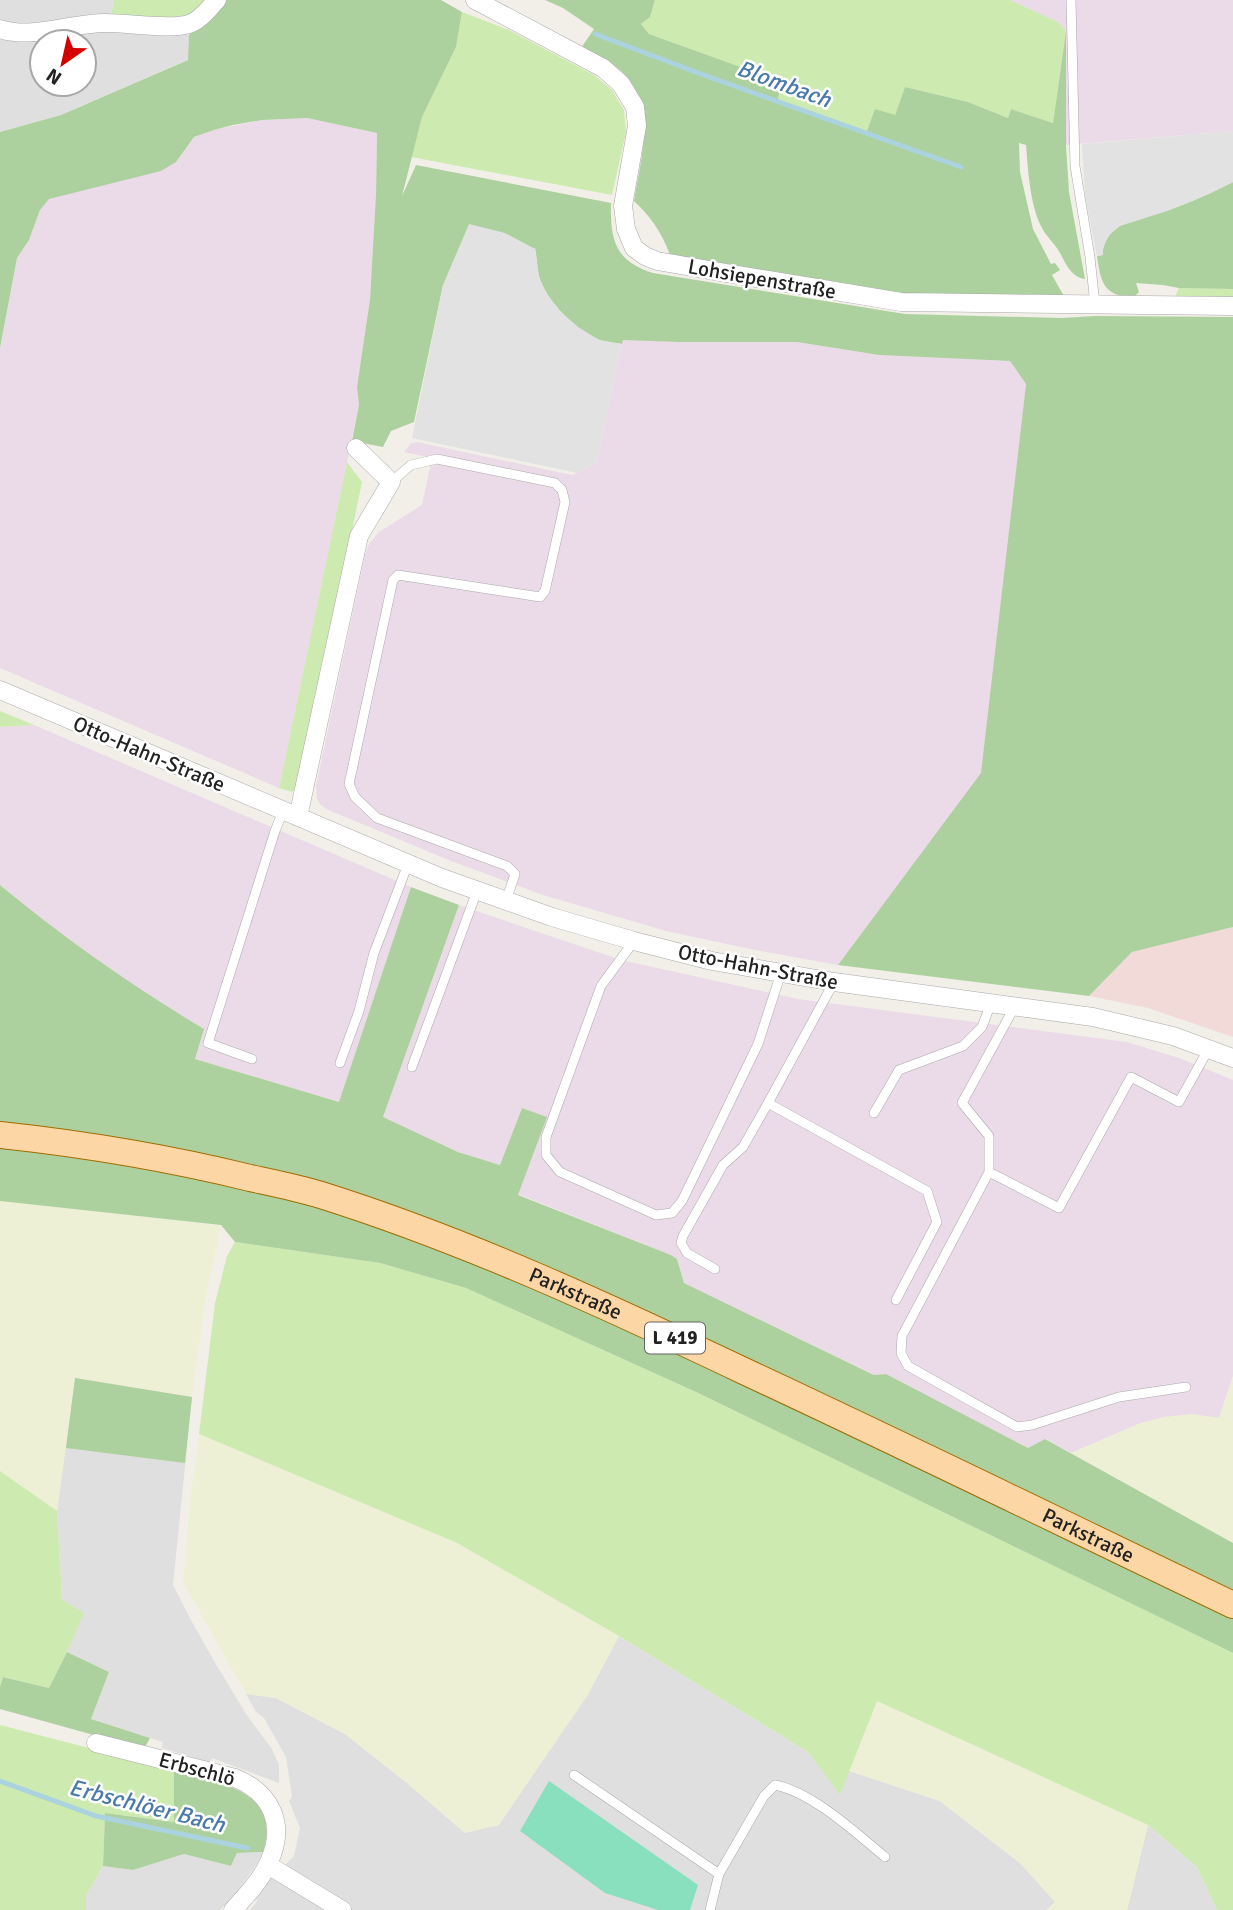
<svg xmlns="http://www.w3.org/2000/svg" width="1233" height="1910" font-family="Signika,sans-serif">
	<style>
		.residential { fill: #e0dfdf; fill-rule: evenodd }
		.commercial { fill: #f2dad9 }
		.industrial { fill: #ebdbe8 }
		.farmland { fill: #eef0d5 }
		.grass { fill: #cdebb0 }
		.forest { fill: #add19e }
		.pitch { fill: #88e0be }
		.parking { fill: #e2e2e2 }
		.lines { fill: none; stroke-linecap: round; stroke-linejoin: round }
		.stream { stroke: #aad3df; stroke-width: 5 }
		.lane-casing { stroke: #a9a9a9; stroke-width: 10 }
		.street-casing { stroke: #a9a9a9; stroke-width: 19 }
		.primary-casing { stroke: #a06b00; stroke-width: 28 }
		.lane { stroke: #fff; stroke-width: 9 }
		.street { stroke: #fff; stroke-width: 18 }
		.primary { stroke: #fcd6a4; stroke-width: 26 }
		.labels { text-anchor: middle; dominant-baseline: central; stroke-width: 5; stroke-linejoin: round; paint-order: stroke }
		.shield { fill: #fff; stroke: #646464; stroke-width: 2 }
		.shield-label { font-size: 19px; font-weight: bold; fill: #222 }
		.street-label { font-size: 21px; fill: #222; stroke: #fff }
		.water-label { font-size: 23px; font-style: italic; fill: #4a7aab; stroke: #fff }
	</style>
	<rect width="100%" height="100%" fill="#f2efe9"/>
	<path class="residential" d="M0,0H114L110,20L54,25L6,24L0,19Z
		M94,30L182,31L189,35V59L61,115L0,132V35ZM42,42H84V84H42Z
		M75,1378L192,1397L173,1585L192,1622L217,1666L248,1717L272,1749L279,1765V1783L212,1758L210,1763L162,1748L163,1742L91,1719L109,1672L67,1652L83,1613L62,1601L57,1511Z
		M619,1636L808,1752L840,1794L849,1771L940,1801L1020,1863L1056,1902L1046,1910H250L258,1900L251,1898L294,1856L300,1828L289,1801L292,1797L286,1757L264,1718L256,1712L246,1694L276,1698L345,1734L407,1783L465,1833L587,1696Z
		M1148,1825L1197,1867L1217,1910H1127Z
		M263,1852L256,1865L236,1894L220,1910H86V1896L103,1866L133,1870L184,1854L231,1866L237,1853Z"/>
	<path class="commercial" d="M1233,927V1037L1148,1008L1089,996L1132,952Z"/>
	<path class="industrial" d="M1010,0H1233V131L1066,145V31L1058,22Z
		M307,118L377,133L376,194L370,299L357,387L359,405L279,788L0,668V348L17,258L29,240L40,210L49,199L176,162L194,137L214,130L262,120Z
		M623,339L678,342H797L879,355L1010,361L1026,384L982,773L838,965L755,950L666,931L543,895L451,861L326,809L320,804L317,799L316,786L365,555L369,544L379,532L422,505L432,458L404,452L411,443L417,442L572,475L577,473L597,462Z
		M34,725L411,887L340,1102L195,1059L204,1029L151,997L99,962L41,919L0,885V727Z
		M459,905L621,960L798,999L1127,1042L1182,1059L1233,1080V1376L1219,1418L1192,1415L1141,1423L1071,1453L1046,1439L1028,1448L886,1374L875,1375L684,1283L677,1259L671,1255L518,1194L546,1117L522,1108L500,1165L458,1152L383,1117Z"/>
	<path class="farmland" d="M0,1201L221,1225L205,1302L192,1397L75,1378L57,1511L0,1471Z
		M1233,1376V1543L1071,1453L1141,1423L1164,1417L1192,1414L1219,1418Z
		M199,1434L457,1543L619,1636L587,1696L499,1825L465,1833L407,1783L345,1734L276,1698L246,1694L183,1582L189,1510Z
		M877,1701L1148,1825L1127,1910H1046L1055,1902L1020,1863L940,1801L849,1771Z"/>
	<path class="grass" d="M114,0H210L187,22L110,20Z
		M655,0H1010L1058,22L1066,31L1053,123L1011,109L1008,118L968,102L905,87L895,115L866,134L777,102L781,82L649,34L641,24L650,17Z
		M462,12L509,30L594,75L612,90L624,110L626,132L612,195L411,157L422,117L456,47Z
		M1179,288L1233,289V299L1177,298L1176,294Z
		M347,462L362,482L299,786L292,792L279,788Z
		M0,711L34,725L0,727Z
		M235,1242L380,1263L466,1288L696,1392L1233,1653V1910H1217L1197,1867L1148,1825L877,1701L840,1795L808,1752L619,1636L457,1543L199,1434L215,1303L227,1256Z
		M0,1471L57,1511L62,1600L84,1613L67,1652L49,1688L4,1677L0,1687Z
		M0,1725L174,1770V1822L105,1813L103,1866L86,1896V1910H0Z"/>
	<path class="forest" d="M224,0H441L462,12L456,47L422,117L402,196L416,165L611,203C610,240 615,261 653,273L905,314L1062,318L1094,316L1233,317V927L1132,952L1089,996L838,965L981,773L1026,384L1010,361L879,355L797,342H678L623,340L622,344C615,343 606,342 600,340C576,331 546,301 539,276C537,268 537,257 535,248L443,285L414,422L391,431L383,447L352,441L359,405L357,387L370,299L376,194L377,133L307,118L262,120L233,125L214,130L194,137L176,162L161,171L49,199L40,210L29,240L17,258L0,348V132L61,115L188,60L189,35Z
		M545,0H655L650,17L641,24L649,34L782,82L777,103L866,134L875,109L895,115L905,87L968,102L1008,118L1011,109L1053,123L1066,31V145L1069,192L1085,279C1071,277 1066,264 1060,253C1055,243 1045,236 1041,226C1030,204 1028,170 1026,145L1019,143L1020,172L1033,229L1051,264L1055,263L1060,270L1052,275L1065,298L896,295L670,255C662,233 651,217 634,201C641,157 658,104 620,70C609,61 593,55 581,48L594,29L563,8Z
		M1233,182V289L1179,288L1163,285L1136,283L1139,292L1133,298C1103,295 1101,283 1097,256L1102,255C1103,246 1107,236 1114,230C1127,219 1150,216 1166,211C1189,203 1211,193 1233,182Z
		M0,885C65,939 132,986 204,1029L195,1059L339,1102L411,887L459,905L383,1117L458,1152L500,1165L522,1108L547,1117L518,1195L671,1255L677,1259L684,1283L874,1375L886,1374L1028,1448L1045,1439L1233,1543V1653L696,1392L466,1288L380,1263L235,1242L221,1225L0,1201Z
		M75,1378L192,1397L185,1463L66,1448Z
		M67,1652L109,1672L91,1719L150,1738L144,1749L0,1709V1687L3,1677L49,1688Z
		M174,1770C218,1782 283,1791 263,1852L237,1853L231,1866L184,1854L133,1870L103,1866L105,1813L174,1822Z"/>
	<path class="pitch" d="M549,1781L698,1885L690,1910H658L605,1893L520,1831Z"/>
	<path class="parking" d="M1233,131V182L1209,194L1167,211L1120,226L1108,236L1103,248V255L1097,256L1085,195L1082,144Z
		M469,224L505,233L535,249L539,277L546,293L561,312L578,327L599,340L622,344L597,462L577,473L412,438L443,285Z"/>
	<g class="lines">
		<path class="stream" d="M595,34L701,74L961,167
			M0,1781L96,1816L247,1848"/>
		<g class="lane-casing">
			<path id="lane" d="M1071,0L1075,166L1090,257L1095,305
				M391,482L411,465L437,459L555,483L562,490L565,502L545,591L540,597L398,575L393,580L349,784L355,797L377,818L507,866L515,874L506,901
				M634,941L601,986L546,1137V1155L560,1172L656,1215L672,1213L682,1201L758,1044L781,973
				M834,982L768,1103L927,1191L937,1222L896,1300
				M1015,1006L962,1103L989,1136V1172L1059,1208L1131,1077L1179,1102L1209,1048
				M252,1059L208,1043L275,831L283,811
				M340,1063L359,1011L374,953L408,864
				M412,1067L477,891
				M874,1113L899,1070L963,1046L982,1027L991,1003
				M989,1172L902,1336L901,1353L908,1366L1017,1427L1032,1425L1119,1397L1186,1387
				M715,1269L687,1253L681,1243L683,1236L723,1165L743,1147L768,1103
				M574,1775L719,1874
				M710,1910L719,1874L764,1796L775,1785C812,1792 856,1833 885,1857"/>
		</g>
		<g class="street-casing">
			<path id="street" d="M475,0L603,68L621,84L635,107L637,126L623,206L626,229L634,248L645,256L657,261L726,273L901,302L1233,306
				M0,29C34,40 73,22 107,23C128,23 171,30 189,24C200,21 209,8 217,0
				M0,690L442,878L552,917L634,941L712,961L834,982L1093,1017L1173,1036L1233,1058
				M298,817L359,536L391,482L356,448
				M96,1743L235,1778C272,1793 286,1825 269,1862C261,1880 246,1896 233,1910
				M268,1865L342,1910"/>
		</g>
		<g class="primary-casing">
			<g id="primary">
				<path id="s1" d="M0,1135C84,1144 168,1158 250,1178C273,1183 298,1188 321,1195C467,1241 607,1306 746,1372C909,1448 1070,1527 1233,1605"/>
			</g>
		</g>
		<use href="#lane" class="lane"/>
		<use href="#street" class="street"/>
		<use href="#primary" class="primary"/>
	</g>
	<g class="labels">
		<rect class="shield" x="645" y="1322.5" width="60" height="31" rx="5"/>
		<g class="shield-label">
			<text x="675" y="1338">L 419</text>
		</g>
		<g class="street-label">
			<text transform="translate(762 279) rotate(10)">Lohsiepenstraße</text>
			<text transform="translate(149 754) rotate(23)">Otto-Hahn-Straße</text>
			<text transform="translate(758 967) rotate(11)">Otto-Hahn-Straße</text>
			<text stroke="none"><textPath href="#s1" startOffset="600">Parkstraße</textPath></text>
			<text stroke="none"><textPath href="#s1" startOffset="1167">Parkstraße</textPath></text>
			<text transform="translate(197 1769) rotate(15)">Erbschlö</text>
		</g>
		<g class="water-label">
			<text transform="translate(784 84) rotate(20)">Blombach</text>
			<text transform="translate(147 1806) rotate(14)">Erbschlöer Bach</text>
		</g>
	</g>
	<g transform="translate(63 63) rotate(214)"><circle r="33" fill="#ffffff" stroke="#a7a7a7" stroke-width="2"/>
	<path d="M0-5L12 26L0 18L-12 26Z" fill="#d40000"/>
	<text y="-10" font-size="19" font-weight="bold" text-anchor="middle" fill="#222222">N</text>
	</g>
</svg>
